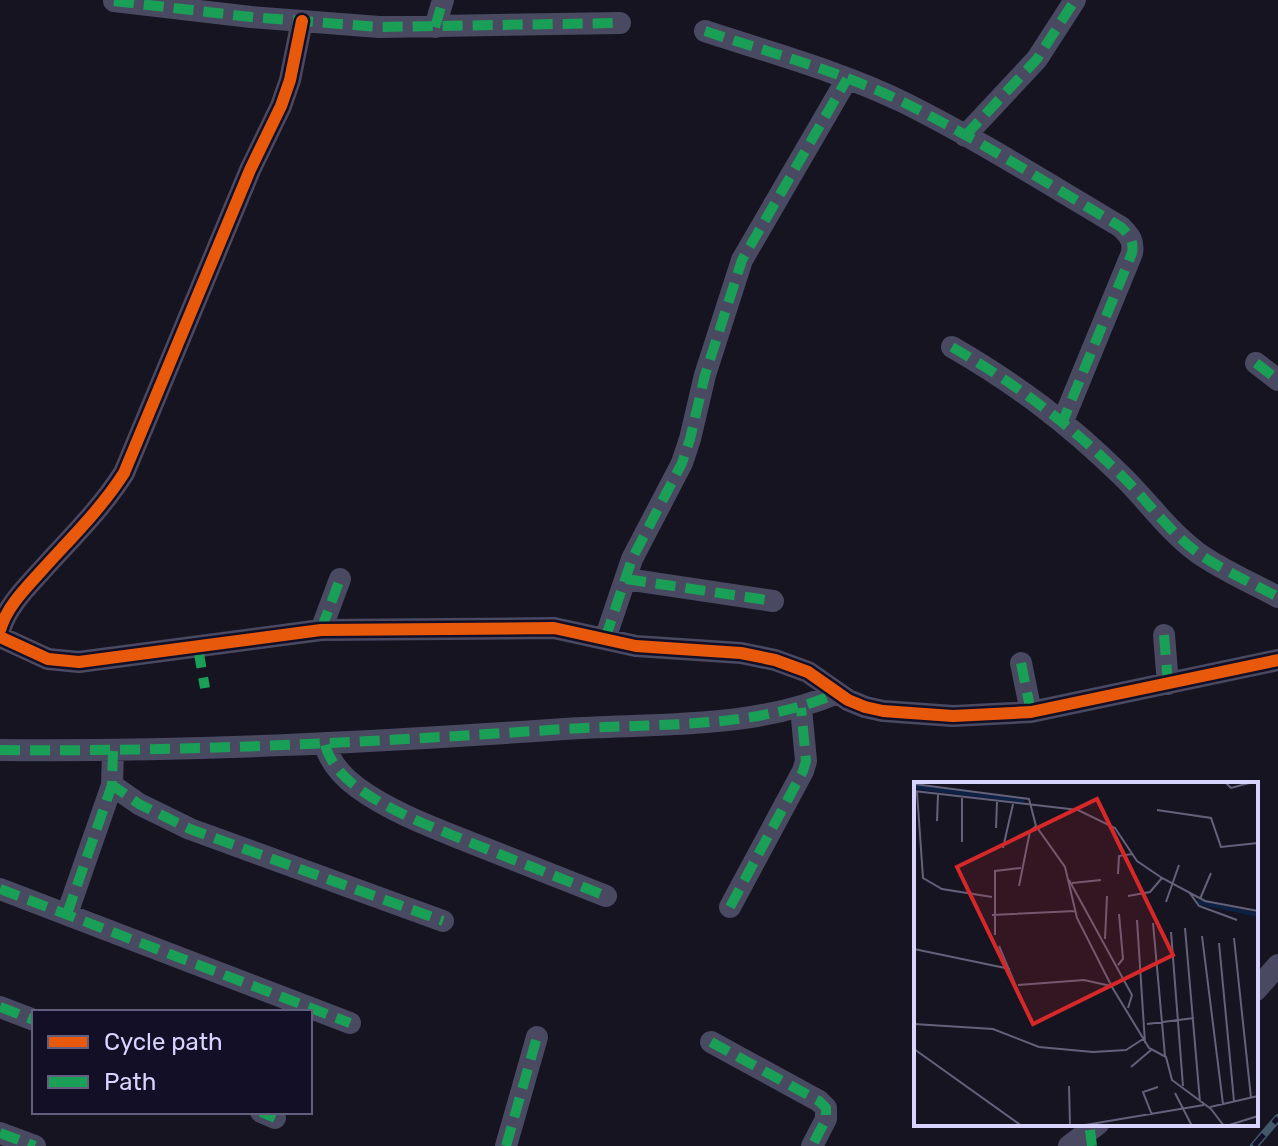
<svg xmlns="http://www.w3.org/2000/svg" width="1278" height="1146" font-family="Rubik,sans-serif">
	<style>
		.lines { fill: none; stroke-linecap: round; stroke-linejoin: round }
		.minor { stroke: #4a4962; stroke-width: 22 }
		.rail-casing { stroke: #43596b; stroke-width: 8 }
		.rail { stroke: #130f26; stroke-width: 5; stroke-dasharray: 15; stroke-linecap: butt }
		.quiet { stroke: #1a9f57; stroke-width: 10; stroke-dasharray: 20 10; stroke-linecap: butt }
		.cycleway-casing { stroke: #130f26; stroke-width: 17 }
		.cycleway { stroke: #e8590c; stroke-width: 12 }
		.inset-river { fill: none; stroke: #0d2144; stroke-width: 4 }
		.inset-road { fill: none; stroke: #64617a; stroke-width: 2 }
		.view { fill: #d62828; fill-opacity: 0.15; stroke: #d62828; stroke-width: 4 }
		.inset-edge { fill: none; stroke: #d9d4ff; stroke-width: 4 }
	</style>
	<rect width="100%" height="100%" fill="#161421"/>
	<g class="lines">
		<path class="minor" d="M114,1L251,17L379,27L620,23
			M435,27L443,0
			M705,31C771,53 842,72 905,103C979,140 1050,185 1121,227C1130,236 1134,241 1132,253L1063,421
			M965,136L1037,59L1075,0
			M952,347C1016,384 1068,423 1121,475C1147,500 1168,531 1198,553C1222,570 1252,583 1278,597
			M1256,363L1278,380
			M626,579L773,601
			M0,630C7,606 26,588 43,569C71,538 101,509 124,473L250,170L281,106L290,80L302,21
			M321,630L340,579
			M1164,635L1168,684
			M0,637L48,659L79,662L321,630L554,628L636,646L741,653L775,660L808,672L848,700L865,707L883,711L953,716L1031,712L1278,660
			M605,639L632,559L682,463L690,439L705,375L742,260L847,79
			M1021,663L1031,712
			M325,745C330,763 343,777 358,788C391,812 432,827 469,842C514,860 560,878 606,896
			M0,750C190,752 374,742 564,729C656,723 751,730 838,693
			M113,751L112,785L139,804L190,829L443,921
			M0,889L350,1023
			M730,907L803,771L806,761L801,708
			M67,914L112,785
			M1256,990L1278,965
			M0,1007L34,1020
			M711,1042L819,1101L826,1108V1119L812,1146
			M261,1112L275,1118
			M0,1133L35,1146
			M506,1146L537,1037
			M1069,1146L1098,1124"/>
		<g class="rail-casing">
			<path id="rail" d="M1254,1146L1278,1118"/>
		</g>
		<use href="#rail" class="rail"/>
		<path class="quiet" d="M114,1L251,17L379,27L620,23
			M435,27L443,0
			M705,31C771,53 842,72 905,103C979,140 1050,185 1121,227C1130,236 1134,241 1132,253L1063,421
			M965,136L1037,59L1075,0
			M952,347C1016,384 1068,423 1121,475C1147,500 1168,531 1198,553C1222,570 1252,583 1278,597
			M1256,363L1278,380
			M626,579L773,601
			M321,630L340,579
			M1164,635L1168,684
			M605,639L632,559L682,463L690,439L705,375L742,260L847,79
			M198,648L205,688
			M1021,663L1031,712
			M325,745C330,763 343,777 358,788C391,812 432,827 469,842C514,860 560,878 606,896
			M0,750C190,752 374,742 564,729C656,723 751,730 838,693
			M113,751L112,785L139,804L190,829L443,921
			M0,889L350,1023
			M730,907L803,771L806,761L801,708
			M67,914L112,785
			M0,1007L34,1020
			M711,1042L819,1101L826,1108V1119L812,1146
			M261,1112L275,1118
			M1090,1130L1092,1146
			M0,1133L35,1146
			M506,1146L537,1037"/>
		<g class="cycleway-casing">
			<path id="cycleway" d="M0,630C7,606 26,588 43,569C71,538 101,509 124,473L250,170L281,106L290,80L302,21
				M0,637L48,659L79,662L321,630L554,628L636,646L741,653L775,660L808,672L848,700L865,707L883,711L953,716L1031,712L1278,660"/>
		</g>
		<use href="#cycleway" class="cycleway"/>
	</g>
	<g transform="translate(914 782)">
		<rect width="344" height="344" fill="#161421"/>
		<path class="inset-river" d="M0,5L110,19M283,120L344,133"/>
		<path class="inset-road" d="M311,0L317,6L339,0M0,2L115,17L122,44L151,85L163,136L198,205L235,266L252,275L258,298L297,327L310,344M0,9L164,28L201,46L223,79L248,96L291,119L344,129M3,10L9,96L28,107L78,115M48,16V60M243,28L297,36L307,65L344,61M23,39L24,13M82,46L83,20M89,66L99,22M204,92L205,74L218,72M155,98L218,213L214,226M158,101L187,98M105,104L116,49L122,44M275,110L285,124L323,138M214,114L236,110L248,96M286,117L297,91M252,120L265,83M78,133L161,129M223,138L231,261M239,141L251,274M271,146L286,320M257,150L269,304M81,153V89L107,86M288,154L309,322M320,156L337,316M191,157L193,114M305,161L320,319M85,164L112,228M0,167L96,187M204,183L209,177L205,132M104,203L170,198L197,204M0,242L79,247L125,265L179,270L212,268L229,257M233,242L280,236M0,267L108,344M217,285L237,268M155,304L156,344M261,311L278,344M296,325L344,314M238,333L229,310L244,305M165,344L290,323M312,344L344,334"/>
		<path class="view" d="M183,17L259,173L119,242L43,85Z"/>
		<rect width="344" height="344" class="inset-edge"/>
	</g>
	<rect x="32" y="1010" width="280" height="104" fill="#130f26" stroke="#625e7d" stroke-width="2"/>
	<rect x="48" y="1036" width="40" height="12" fill="#e8590c" stroke="#625e7d" stroke-width="2"/>
	<text x="104" y="1050" font-size="24" fill="#d9d4ff">Cycle path</text>
	<rect x="48" y="1076" width="40" height="12" fill="#1a9f57" stroke="#625e7d" stroke-width="2"/>
	<text x="104" y="1090" font-size="24" fill="#d9d4ff">Path</text>
</svg>
